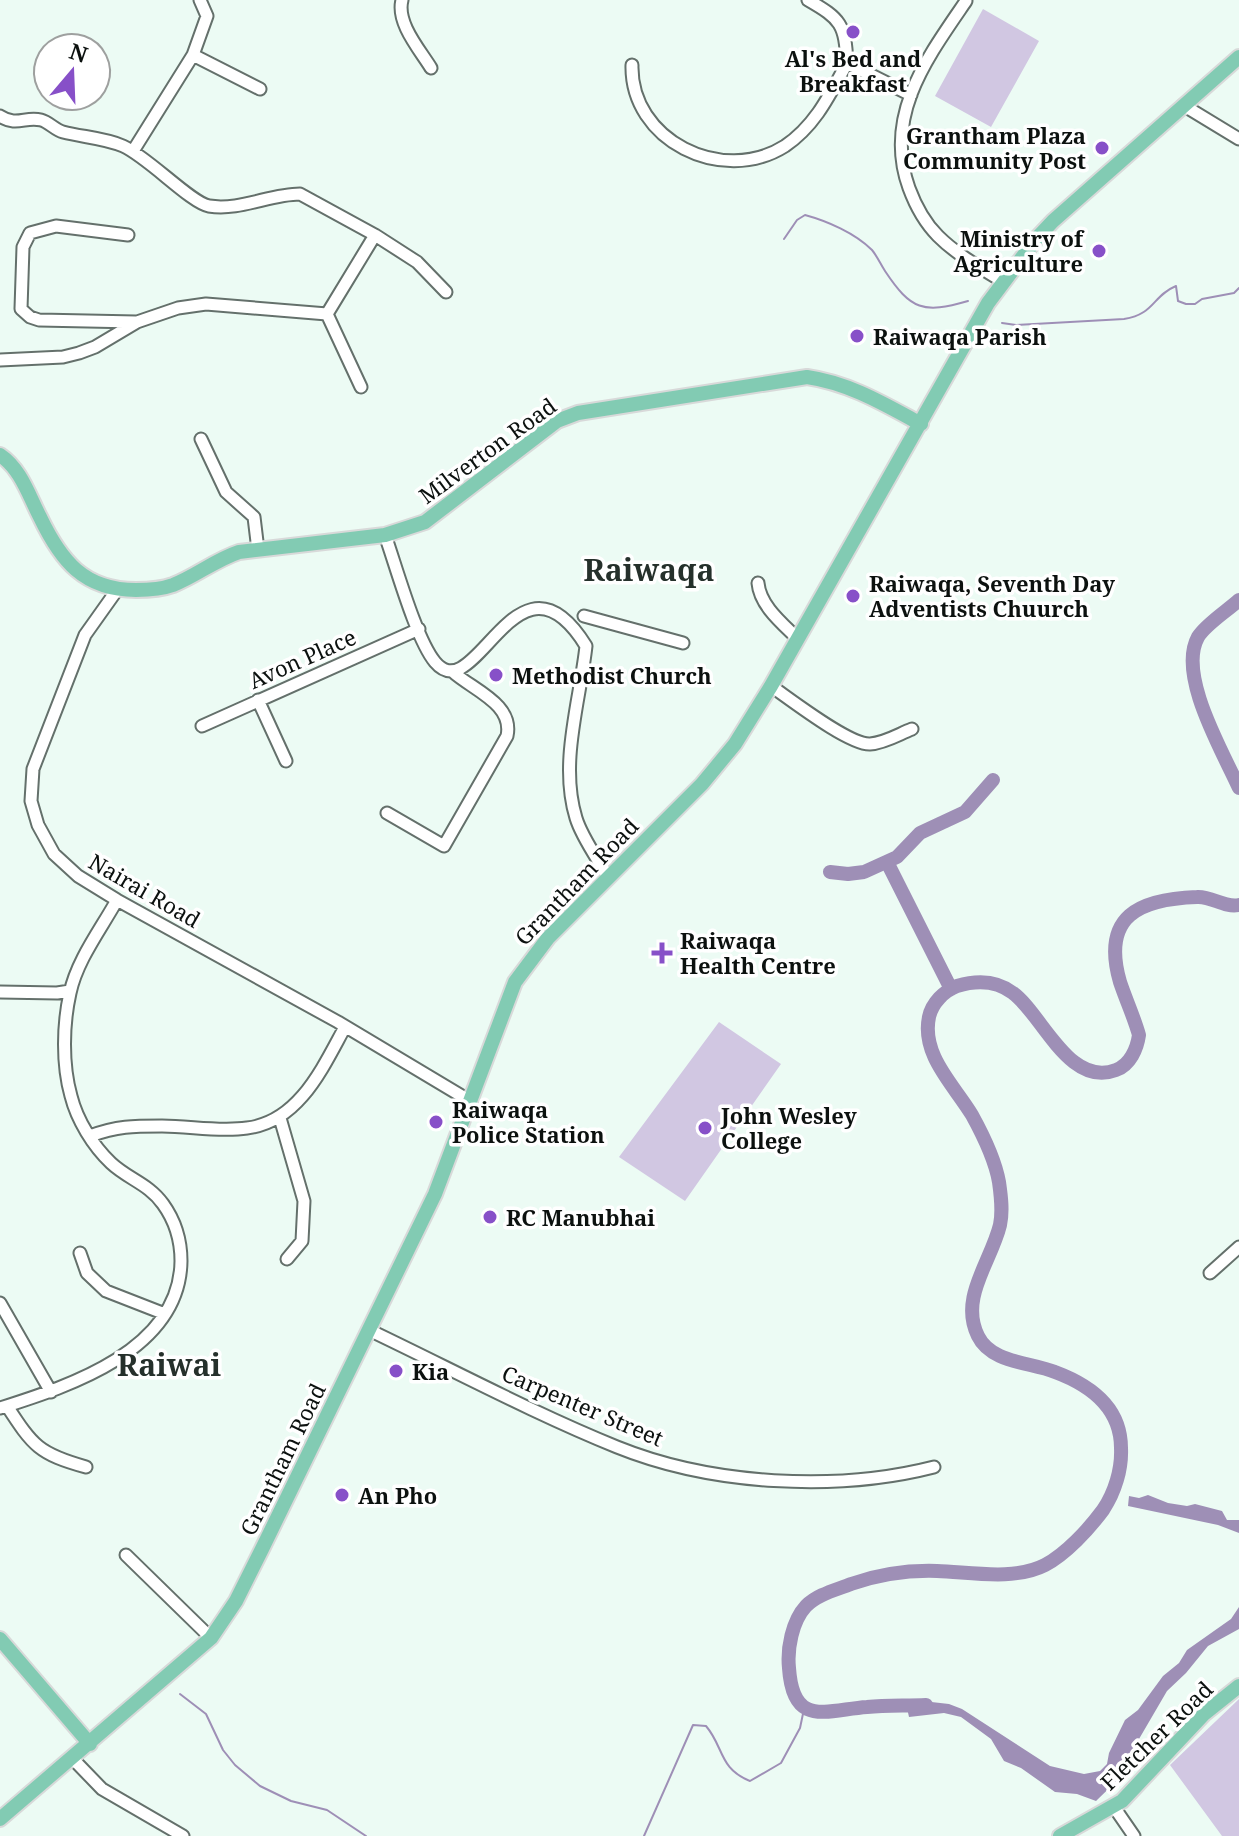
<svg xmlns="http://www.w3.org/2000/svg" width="1239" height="1836" font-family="'Noto Serif',serif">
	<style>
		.green { fill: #d1c7e2 }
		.water { fill: #9e8fb6 }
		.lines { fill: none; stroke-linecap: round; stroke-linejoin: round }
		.stream { stroke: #9e8fb6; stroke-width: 2 }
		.river { stroke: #9e8fb6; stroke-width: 14 }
		.minor-casing { stroke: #64706b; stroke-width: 15 }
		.major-casing { stroke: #d8d9d9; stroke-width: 18 }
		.minor { stroke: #fff; stroke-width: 11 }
		.major { stroke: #82cbb3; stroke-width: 14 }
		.poi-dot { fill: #8750c8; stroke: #fff; stroke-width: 3 }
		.labels { text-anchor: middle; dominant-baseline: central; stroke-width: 7; stroke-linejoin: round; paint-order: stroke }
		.poi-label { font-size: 22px; font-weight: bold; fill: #0c110f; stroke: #fff; text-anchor: start }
		.street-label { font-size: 22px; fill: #0c110f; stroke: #fff }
		.district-label { font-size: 30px; font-weight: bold; fill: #25302b; stroke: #fff }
	</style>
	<rect width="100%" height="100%" fill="#ecfbf4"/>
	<path class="green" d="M983,9L1039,41L991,127L935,96Z
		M719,1022L781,1064L685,1201L619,1157Z
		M1239,1699V1836H1222L1170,1765Z"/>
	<path class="water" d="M1148,1495L1168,1503L1187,1506L1195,1504L1222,1511L1227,1520H1239V1533L1218,1525L1128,1506L1129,1496L1139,1498Z
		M1239,1607V1629L1208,1646L1186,1673L1167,1691L1132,1751V1766L1096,1801L1077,1794L1055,1792L1021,1768L1004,1761L991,1739L961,1717L944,1713L909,1717L905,1699L949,1704L962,1709L1050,1766L1084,1774L1100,1771L1107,1764L1109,1753L1125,1720L1138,1710L1163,1676L1179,1663L1187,1650L1231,1619Z"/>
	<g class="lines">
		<path class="stream" d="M784,239L797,220L805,215C827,221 855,233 872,250C877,256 881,265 885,271C911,310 923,314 968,301
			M1002,323L1016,325L1124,319C1155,314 1152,296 1176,286L1178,301L1186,304H1195L1202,299L1234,293L1239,288
			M180,1694L206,1714L223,1750L235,1765L260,1786L291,1801L327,1810L366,1836
			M644,1836L693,1725L706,1726C724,1747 719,1769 750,1781L781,1763L800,1728L804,1709"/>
		<path class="river" d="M1239,600C1227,611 1206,624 1198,637C1177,675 1223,752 1239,788
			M887,862L951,989
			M830,872L848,874L864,872L897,857L920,833L965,812L993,780
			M926,1705C906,1706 887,1705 867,1707C826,1710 793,1728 789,1668C787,1649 792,1621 806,1606C818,1594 836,1590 851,1584C880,1574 907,1570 937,1571C970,1572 1014,1581 1045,1565C1066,1554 1089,1529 1103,1510C1115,1492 1122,1469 1121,1448C1121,1407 1090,1385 1055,1372C1030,1362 991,1363 978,1336C959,1298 991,1262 1000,1225C1003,1211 1001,1196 999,1182C995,1159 983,1135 972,1115C954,1085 921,1055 929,1017C932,1003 944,991 957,986C977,980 996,980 1013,993C1042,1014 1069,1088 1116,1070C1130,1065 1137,1049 1139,1035C1134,1017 1126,1000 1120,982C1101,916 1139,899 1197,897C1212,896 1224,908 1239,905"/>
		<g class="minor-casing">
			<path id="minor" d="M402,0C396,23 420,50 431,68
				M808,0C841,19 845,24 847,63L911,95
				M966,1C927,58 883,116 909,188C916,207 924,222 938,236C957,255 981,268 1004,282
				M193,55L260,89
				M632,65C630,140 722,186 785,146C816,125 830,94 847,63
				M1183,105L1239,139
				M0,116C17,127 25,116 41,120C49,122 55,130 63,132C82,137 105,138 123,146C148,157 191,203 209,206C240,211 270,194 300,194L375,235L417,262L446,292
				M133,151L193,55L207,16L200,0
				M128,235L56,226L30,233L23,247L21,309L30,317L39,320L136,322
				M327,314L375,235
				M327,314L361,387
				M0,360L63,357L79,353L95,347L137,322L178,308L206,304L327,314
				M201,439L226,492L254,517L258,550
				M385,535C396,566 416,639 435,662C476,711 517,535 586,646C580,701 559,763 576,818C582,838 598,859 608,877
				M758,583C760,606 783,624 798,639
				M117,590L85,635L33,769L31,801L38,825L54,854L78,876L117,900L338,1022L470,1101
				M584,616L683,643
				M771,686C790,699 849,745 870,744C885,743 899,734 912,729
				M258,700L286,761
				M202,726L419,629
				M387,813L444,846L507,736C514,704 473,690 453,672
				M0,992L57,993L70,991
				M280,1118L304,1201L302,1241L287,1259
				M90,1136C117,1126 133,1126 162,1126C190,1126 219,1132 247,1128C299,1122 323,1067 345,1027
				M80,1253L87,1273L106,1291L165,1314
				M1210,1273L1239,1247
				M0,1303L51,1392
				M369,1330C451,1369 533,1413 617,1447C711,1485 836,1492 934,1467
				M7,1406C33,1446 39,1454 86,1467
				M0,1408C70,1386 180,1350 181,1261C181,1240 176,1222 163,1204C149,1184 128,1179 111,1163C93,1146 77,1120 71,1096C62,1064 63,1024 70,993C77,960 101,929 117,900
				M126,1555L211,1638
				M73,1759L102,1789L183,1836
				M1114,1807L1134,1836"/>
		</g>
		<g class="major-casing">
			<path id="major" d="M0,455C21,469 29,496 40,517C61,561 84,590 136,590C148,590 162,589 173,585C196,576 215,560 239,552L385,535L425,522L557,421L578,413L807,377C849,383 884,404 921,424
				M0,1639L90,1744
				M0,1819L211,1638L236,1601L262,1549L435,1194L515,982L548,938L702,784L735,744L771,686L988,303L1036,239L1053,221L1239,57
				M1060,1836L1122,1801L1204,1714L1239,1686"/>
		</g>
		<use href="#minor" class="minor"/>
		<use href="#major" class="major"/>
	</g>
	<g class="poi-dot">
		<circle cx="853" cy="32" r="8"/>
		<circle cx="1102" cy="148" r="8"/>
		<circle cx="1099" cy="251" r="8"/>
		<circle cx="857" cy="336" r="8"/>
		<circle cx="853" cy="596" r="8"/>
		<circle cx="496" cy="675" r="8"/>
		<path d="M658 941h8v8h8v8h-8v8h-8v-8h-8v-8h8z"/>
		<circle cx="436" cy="1122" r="8"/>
		<circle cx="705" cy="1128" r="8"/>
		<circle cx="490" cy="1217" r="8"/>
		<circle cx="396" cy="1371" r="8"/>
		<circle cx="342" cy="1495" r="8"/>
	</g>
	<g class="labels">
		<g class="poi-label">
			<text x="853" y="58" text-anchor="middle">Al's Bed and<tspan x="853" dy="25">Breakfast</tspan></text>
			<text x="1086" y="135" text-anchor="end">Grantham Plaza<tspan x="1086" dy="25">Community Post</tspan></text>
			<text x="1083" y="238" text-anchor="end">Ministry of<tspan x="1083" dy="25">Agriculture</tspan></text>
			<text x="873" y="336">Raiwaqa Parish</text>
			<text x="869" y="583">Raiwaqa, Seventh Day<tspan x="869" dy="25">Adventists Chuurch</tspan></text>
			<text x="512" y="675">Methodist Church</text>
			<text x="680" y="940">Raiwaqa<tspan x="680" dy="25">Health Centre</tspan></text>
			<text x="452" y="1109">Raiwaqa<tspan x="452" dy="25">Police Station</tspan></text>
			<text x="721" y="1115">John Wesley<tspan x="721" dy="25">College</tspan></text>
			<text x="506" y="1217">RC Manubhai</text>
			<text x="412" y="1371">Kia</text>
			<text x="358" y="1495">An Pho</text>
		</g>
		<g class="street-label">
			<text transform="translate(487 450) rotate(-36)">Milverton Road</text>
			<text transform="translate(302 658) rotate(-24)">Avon Place</text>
			<text transform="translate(576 881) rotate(-46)">Grantham Road</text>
			<text transform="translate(145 890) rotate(30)">Nairai Road</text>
			<text transform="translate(583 1405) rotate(23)">Carpenter Street</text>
			<text transform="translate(282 1459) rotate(-64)">Grantham Road</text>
			<text transform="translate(1156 1735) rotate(-44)">Fletcher Road</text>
		</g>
		<g class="district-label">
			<text x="649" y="569">Raiwaqa</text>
			<text x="169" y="1364">Raiwai</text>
		</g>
	</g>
	<g transform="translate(72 72) rotate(19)"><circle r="38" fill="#ffffff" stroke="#9ea09f" stroke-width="2"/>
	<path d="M0-6L14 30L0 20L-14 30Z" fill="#8750c8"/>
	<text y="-12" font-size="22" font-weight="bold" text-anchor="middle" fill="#0c110f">N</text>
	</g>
</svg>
